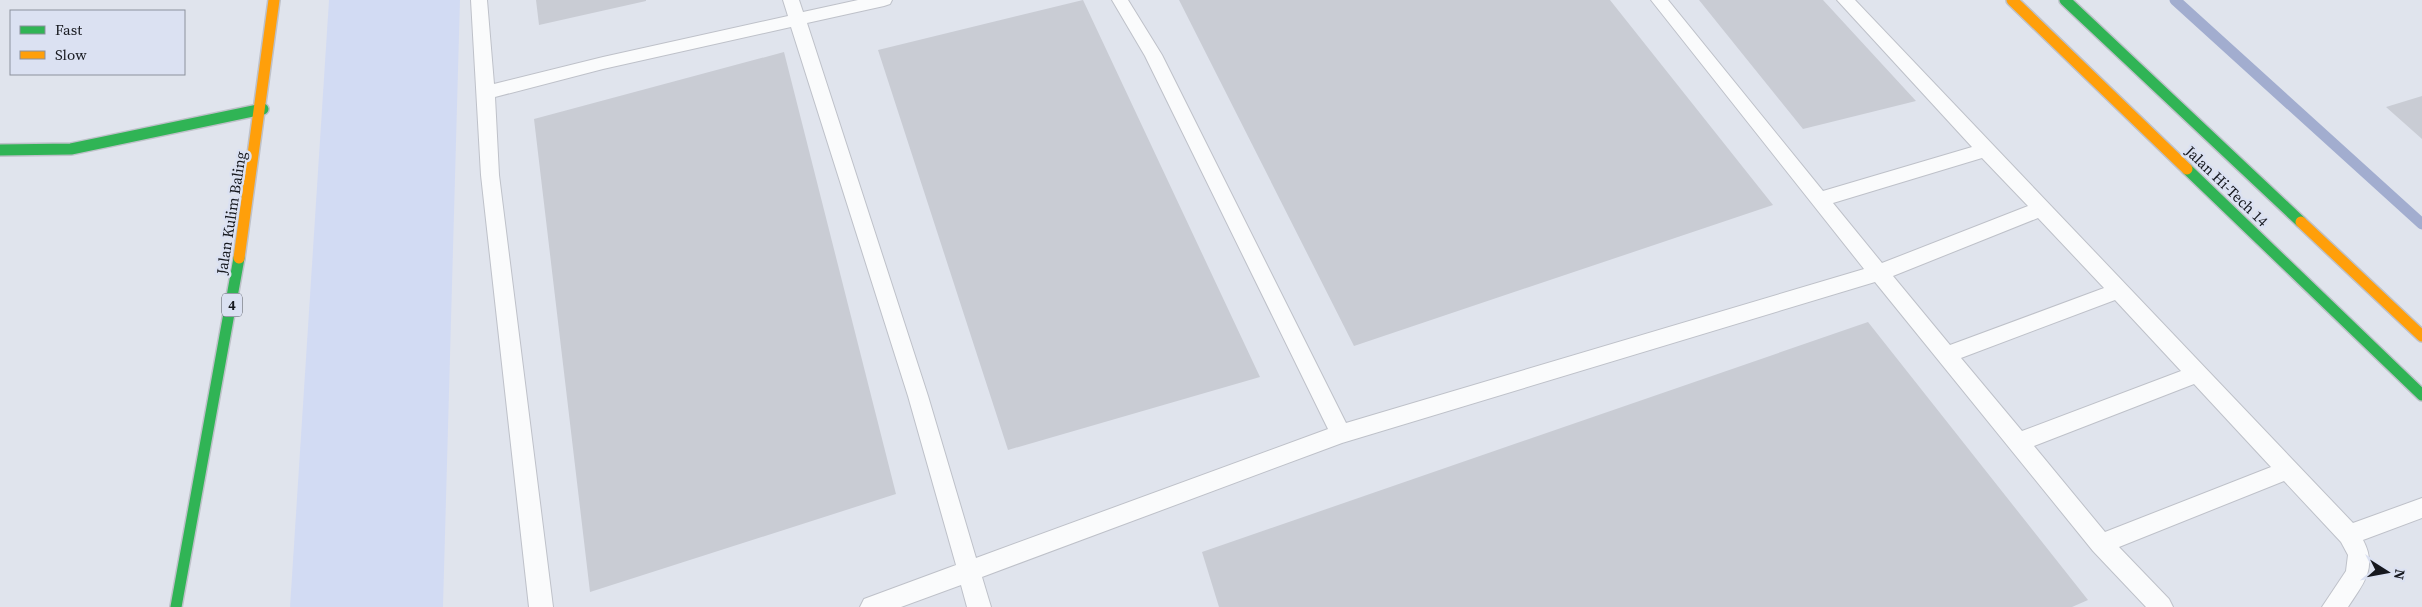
<svg xmlns="http://www.w3.org/2000/svg" width="2422" height="607" font-family="'Source Serif 4',serif">
	<style>
		.green { fill: #d2dbf3 }
		.lines { fill: none; stroke-linecap: round; stroke-linejoin: round }
		.stream { stroke: #a2adcf; stroke-width: 11 }
		.building { fill: #c9ccd4 }
		.lane-casing { stroke: #bec1c9; stroke-width: 2 }
		.fast-casing { stroke: #bec1c9; stroke-width: 14 }
		.slow-casing { stroke: #bec1c9; stroke-width: 14 }
		.lane { fill: #fafbfc; fill-rule: evenodd }
		.fast { stroke: #30b455; stroke-width: 11 }
		.slow { stroke: #ff9f0a; stroke-width: 11 }
		.labels { text-anchor: middle; dominant-baseline: central; stroke-width: 5; stroke-linejoin: round; paint-order: stroke }
		.shield { fill: #dbe1f2; stroke: #51545e; stroke-width: 1 }
		.shield-label { font-size: 14px; font-weight: bold; fill: #16181e }
		.street-label { font-size: 15px; fill: #16181e; stroke: #dbe1f2 }
	</style>
	<rect width="100%" height="100%" fill="#e0e4ed"/>
	<path class="green" d="M329,0H460L443,607H290Z"/>
	<g class="lines">
		<path class="stream" d="M2175,0L2422,224"/>
	</g>
	<path class="building" d="M536,0H646V1L539,25Z
		M1083,0L1260,377L1008,450L878,50Z
		M1179,0H1610L1773,205L1354,346Z
		M1699,0H1823L1916,101L1803,129Z
		M784,52L896,494L590,592L534,119Z
		M2422,96V139L2386,107Z
		M1868,322L2088,600L2072,607H1219L1202,552Z"/>
	<g class="lines">
		<g class="lane-casing">
			<path id="lane" d="M471,0H487L494,84L603,57L788,16L783,0H799L803,12L858,0H892L890,4L884,6L807,23L928,396L976,558L1328,429L1145,56L1112,0H1128L1162,55L1346,423L1864,269L1651,0H1668L1823,191L1972,147L1837,0H1855L2353,523L2422,498V518L2363,540C2378,568 2363,584 2348,607H2322L2346,571L2348,555L2341,542L2284,481L2119,547L2169,599L2173,607H2146L2093,551L1875,282L1342,443L982,577L991,607H967L961,585L901,607H860L864,599L956,565L908,396L791,27L603,69L495,97L499,175L553,607H529L481,175ZM1982,158L2028,206L1882,263L1833,203ZM2038,218L2104,288L1950,345L1893,276ZM2115,300L2181,371L2022,431L1961,358ZM2194,384L2271,467L2105,532L2034,446Z"/>
		</g>
		<g class="fast-casing">
			<path id="fast" d="M2065,0L2301,222
				M0,150L71,149L263,109
				M2187,169L2422,395
				M176,607L239,258"/>
		</g>
		<g class="slow-casing">
			<path id="slow" d="M2012,0L2187,169
				M2301,222L2422,336
				M239,258L274,0"/>
		</g>
		<use href="#lane" class="lane"/>
		<use href="#fast" class="fast"/>
		<use href="#slow" class="slow"/>
	</g>
	<g class="labels">
		<rect class="shield" x="222" y="293.5" width="20" height="23" rx="4"/>
		<g class="shield-label">
			<text x="232" y="305">4</text>
		</g>
		<g class="street-label">
			<text transform="translate(2227 186) rotate(44)">Jalan Hi-Tech 14</text>
			<text transform="translate(231 213) rotate(-81)">Jalan Kulim Baling</text>
		</g>
	</g>
	<rect x="10" y="10" width="175" height="65" fill="#dbe1f2" stroke="#8c919d"/>
	<rect x="20" y="26" width="25" height="8" fill="#30b455" stroke="#8c919d"/>
	<text x="55" y="35" font-size="15" fill="#16181e">Fast</text>
	<rect x="20" y="51" width="25" height="8" fill="#ff9f0a" stroke="#8c919d"/>
	<text x="55" y="60" font-size="15" fill="#16181e">Slow</text>
	<g transform="translate(2387 572) rotate(101)" stroke="#dbe1f2" stroke-width="4" paint-order="stroke">
	<path d="M0-4L9 19L0 12L-9 19Z" fill="#16181e"/>
	<text y="-8" font-size="14" font-weight="bold" text-anchor="middle" fill="#16181e">N</text>
	</g>
</svg>
